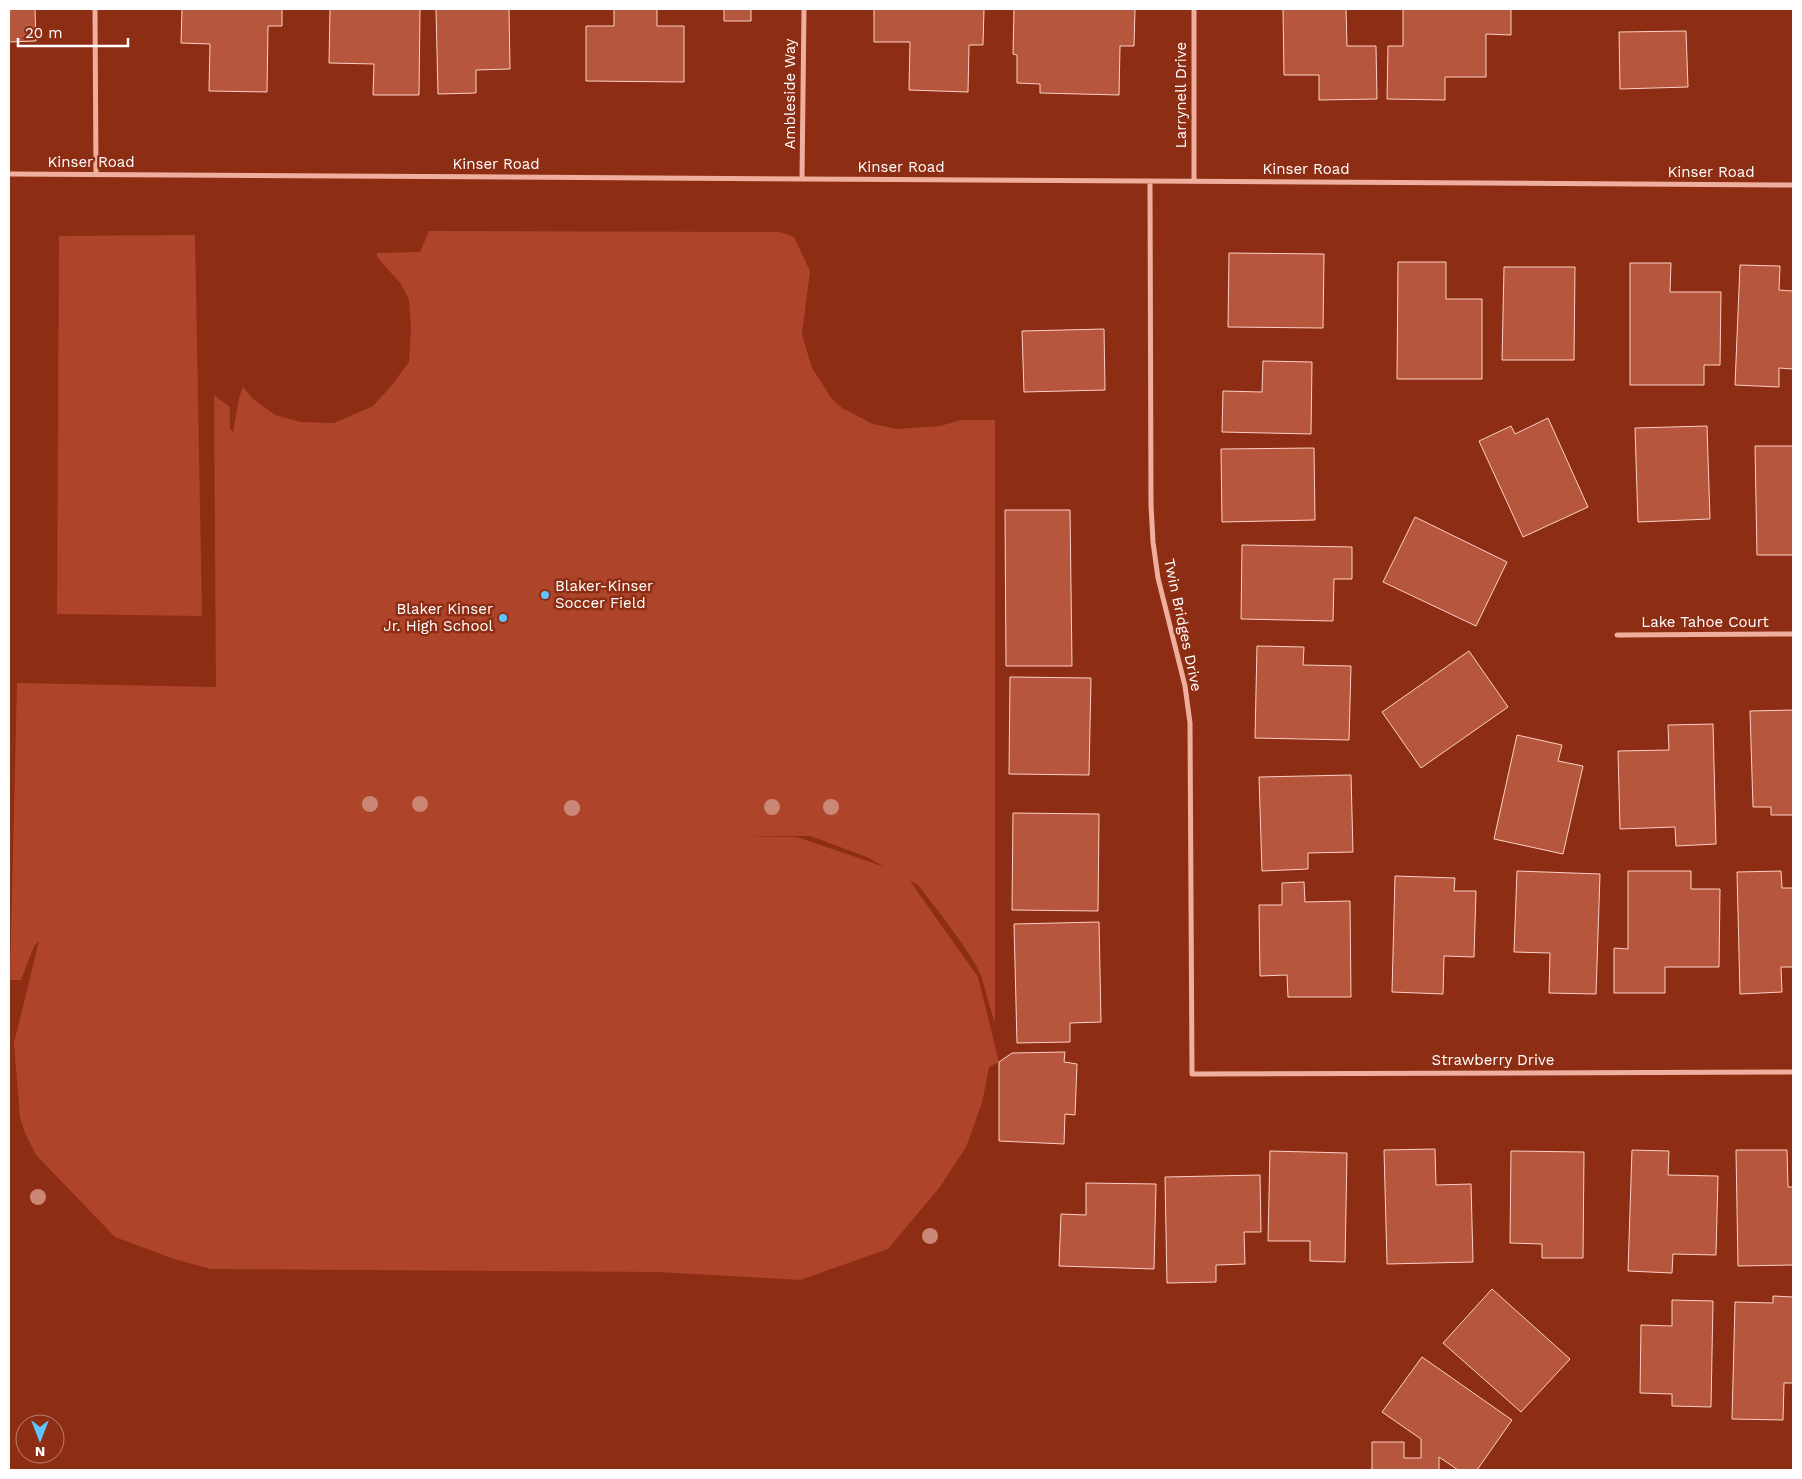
<svg xmlns="http://www.w3.org/2000/svg" width="1802" height="1479" font-family="'Work Sans',sans-serif">
	<style>
		.green { fill: #ae442a; fill-rule: evenodd }
		.building { fill: #b6563d; stroke: #fcd0c5 }
		.lines { fill: none; stroke-linecap: round; stroke-linejoin: round }
		.street { stroke: #f0af9e; stroke-width: 5 }
		.tree { fill: #ca8775 }
		.poi-dot { fill: #5ec4ff; stroke: #8d2e14; stroke-width: 2 }
		.labels { text-anchor: middle; dominant-baseline: central; stroke-width: 5; stroke-linejoin: round; paint-order: stroke }
		.street-label { font-size: 15px; fill: #fff; stroke: #8d2e14 }
		.poi-label { font-size: 15px; fill: #fff; stroke: #8d2e14; text-anchor: start }
	</style>
	<rect width="100%" height="100%" fill="#8d2e14"/>
	<path class="green" d="M429,231L779,232L794,237L810,271L802,335L812,368L832,399L842,408L873,424L897,429L940,426L961,420H995V1022C988,1005 985,982 977,967C960,938 938,911 918,885L910,881L978,977L999,1062L989,1067L982,1103L966,1147L940,1187L888,1249L800,1280L658,1272L211,1269L174,1259L115,1237L36,1155L25,1133L20,1118L14,1043L39,941L34,946L21,980H10L17,683L216,687L214,395L230,407V429L233,432L239,398L243,387L252,398L275,415L301,422L334,423L373,406L392,385L409,362L411,329L409,300L401,284L377,257V253L420,252ZM739,836H810L867,857L885,867L797,837Z
		M195,235L202,616L57,614L59,236Z"/>
	<path class="building" d="M9,9H35L36,41L9,42Z
		M182,9H282V26H268L267,92L209,91L210,44L181,43Z
		M330,9H420L419,95H373L374,64L329,63Z
		M436,9H509L510,69L476,70V93L438,94Z
		M614,9H657V26H684V82L586,81V26H614Z
		M662,9H751V21H724V9Z
		M874,9H984L983,45H969L968,92L909,90L910,42H874Z
		M1014,9H1135L1134,46H1120L1119,95L1040,93V84L1017,83V55L1013,54Z
		M1283,9H1346L1347,46H1376L1377,99L1319,100V75H1284Z
		M1403,9H1511V35L1486,34V77H1445V100L1387,99L1388,46H1403Z
		M1686,31L1688,87L1620,89L1619,32Z
		M1229,253L1324,254L1323,328L1228,327Z
		M1398,262H1446V299H1482V379H1397Z
		M1630,263H1671L1670,292H1721L1720,365H1704V385H1630Z
		M1740,265L1780,266L1779,290L1793,291V369L1779,368V387L1735,385Z
		M1504,267H1575L1574,360H1502Z
		M1104,329L1105,390L1024,392L1022,331Z
		M1263,361L1312,362L1311,434L1222,432L1223,391L1262,392Z
		M1548,418L1588,507L1523,537L1479,441L1511,426L1515,434Z
		M1707,426L1710,519L1638,522L1635,428Z
		M1755,446H1793V555H1757Z
		M1314,448L1315,520L1222,522L1221,449Z
		M1005,510H1070L1072,666H1006Z
		M1415,517L1507,562L1476,626L1383,582Z
		M1242,545L1352,547V579H1334L1333,621L1241,619Z
		M1257,646L1304,647L1303,665L1351,666L1349,740L1255,738Z
		M1469,651L1508,707L1421,768L1382,712Z
		M1010,677L1091,678L1089,775L1009,774Z
		M1793,710V815H1771V807H1753L1750,711Z
		M1713,724L1716,844L1676,846L1675,827L1620,829L1618,751L1669,750L1668,725Z
		M1517,735L1562,745L1558,761L1583,766L1563,854L1494,839Z
		M1351,775L1353,852L1308,853V869L1262,871L1259,777Z
		M1013,813L1099,814L1098,911L1012,910Z
		M1517,871L1600,874L1596,994L1549,993L1550,953L1514,952Z
		M1628,871H1691V889H1720L1719,967H1665V993H1614V948L1628,949Z
		M1781,871L1782,888H1793V967H1781L1782,992L1740,994L1737,872Z
		M1395,876L1455,878L1454,891H1476L1474,957L1444,956L1443,994L1392,992Z
		M1304,882L1305,902L1350,901L1351,997H1288L1287,975L1260,976L1259,905H1282V883Z
		M1099,922L1101,1022L1070,1023V1042L1017,1043L1014,924Z
		M1065,1052L1064,1062L1077,1064L1075,1115L1065,1114L1064,1144L999,1141V1062L1012,1053Z
		M1435,1149L1436,1185L1471,1184L1473,1262L1387,1264L1384,1150Z
		M1632,1150L1669,1151L1668,1175L1718,1176L1716,1255L1673,1254L1672,1273L1628,1271Z
		M1736,1150H1787L1788,1187H1793V1265L1738,1266Z
		M1270,1151L1347,1153L1345,1262L1310,1261V1241H1268Z
		M1511,1151L1584,1152L1583,1258H1542V1244L1510,1243Z
		M1260,1175L1261,1232H1244L1245,1264L1216,1265V1282L1167,1283L1165,1177Z
		M1086,1183L1156,1184L1154,1269L1059,1266L1061,1214L1086,1215Z
		M1492,1289L1570,1359L1521,1412L1443,1343Z
		M1773,1296L1793,1297V1383H1784L1783,1420L1732,1419L1735,1302L1773,1303Z
		M1672,1300L1713,1301L1711,1407L1672,1406V1394L1640,1393L1641,1325L1672,1326Z
		M1422,1357L1512,1420L1477,1470H1458L1439,1457V1470H1372V1442H1404V1458H1421V1439L1382,1412Z"/>
	<g class="lines">
		<path class="street" d="M95,9L96,174
			M9,174L1793,185
			M802,179L804,9
			M1150,181L1151,505L1153,542L1158,578L1185,686L1190,723L1192,1074L1793,1072
			M1194,181V9
			M1617,635L1793,634"/>
	</g>
	<g class="tree">
		<circle cx="370" cy="804" r="8"/>
		<circle cx="420" cy="804" r="8"/>
		<circle cx="772" cy="807" r="8"/>
		<circle cx="831" cy="807" r="8"/>
		<circle cx="572" cy="808" r="8"/>
		<circle cx="38" cy="1197" r="8"/>
		<circle cx="930" cy="1236" r="8"/>
	</g>
	<g class="poi-dot">
		<circle cx="545" cy="595" r="5"/>
		<circle cx="503" cy="618" r="5"/>
	</g>
	<g class="labels">
		<g class="street-label">
			<text transform="translate(790 94) rotate(-90)">Ambleside Way</text>
			<text transform="translate(1181 95) rotate(-90)">Larrynell Drive</text>
			<text x="91" y="162">Kinser Road</text>
			<text x="496" y="164">Kinser Road</text>
			<text x="901" y="167">Kinser Road</text>
			<text x="1306" y="169">Kinser Road</text>
			<text x="1711" y="172">Kinser Road</text>
			<text x="1705" y="622">Lake Tahoe Court</text>
			<text transform="translate(1183 625) rotate(78)">Twin Bridges Drive</text>
			<text x="1493" y="1060">Strawberry Drive</text>
		</g>
		<g class="poi-label">
			<text x="555" y="586">Blaker-Kinser<tspan x="555" dy="17">Soccer Field</tspan></text>
			<text x="493" y="609" text-anchor="end">Blaker Kinser<tspan x="493" dy="17">Jr. High School</tspan></text>
		</g>
	</g>
	<rect width="1802" height="1479" fill="none" stroke="#ffffff" stroke-width="20"/>
	<g transform="translate(40 1439) rotate(180)"><circle r="24" fill="#8d2e14" stroke="#bb8272"/>
	<path d="M0-4L9 19L0 12L-9 19Z" fill="#5ec4ff"/>
	<text y="-8" font-size="14" font-weight="bold" text-anchor="middle" fill="#ffffff">N</text>
	</g>
	<path d="M18 38v8h110v-8" fill="none" stroke="#ffffff" stroke-width="2.5"/>
	<text x="25" y="38" font-size="15" fill="#ffffff" stroke="#8d2e14" stroke-width="4" paint-order="stroke">20 m</text>
</svg>
